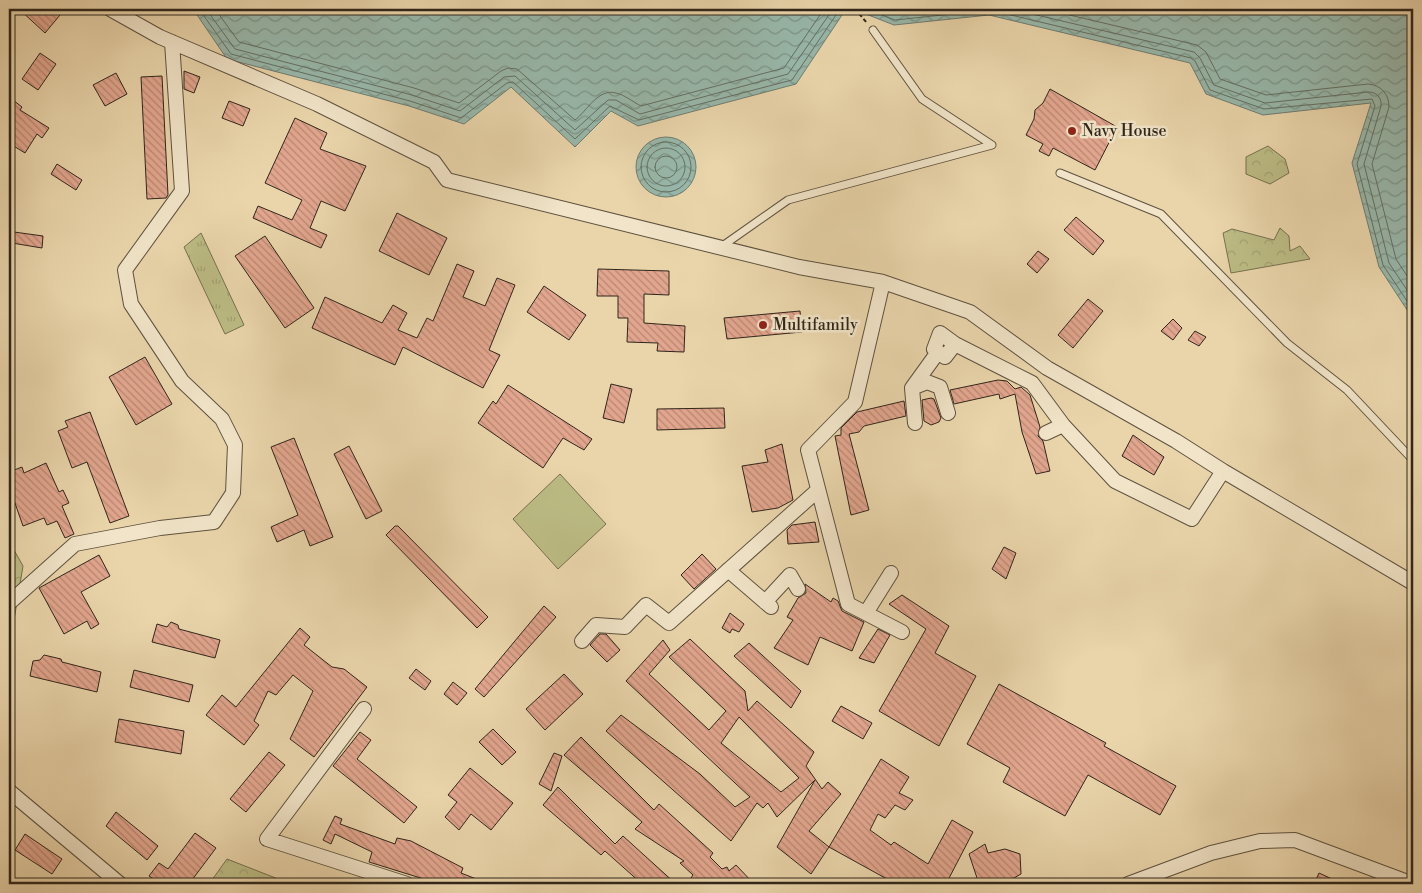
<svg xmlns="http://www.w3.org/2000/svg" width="1422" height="893" font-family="'Libre Bodoni',serif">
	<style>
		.grass { fill: #bcbc85; stroke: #767150 }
		.forest { fill: url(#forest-crowns); stroke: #767150 }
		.park { fill: url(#park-tufts); stroke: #767150 }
		.water { fill: url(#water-waves); stroke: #6e7e71 }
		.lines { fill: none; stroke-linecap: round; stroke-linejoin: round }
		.shore { stroke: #646f63; stroke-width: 1 }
		.building { fill: url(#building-back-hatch); stroke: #2f261b; fill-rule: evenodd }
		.lane-casing { stroke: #5e523f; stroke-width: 9 }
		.street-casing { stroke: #5e523f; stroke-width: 16 }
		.path { stroke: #2f261b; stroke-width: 2; stroke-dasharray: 4 2.5; stroke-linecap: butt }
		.lane { stroke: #f1e4c8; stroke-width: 7 }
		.street { stroke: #f1e4c8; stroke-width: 14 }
		.poi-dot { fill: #8f2418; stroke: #f1e4c8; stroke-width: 2 }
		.labels { text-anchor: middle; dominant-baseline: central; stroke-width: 5; stroke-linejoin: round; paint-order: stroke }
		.poi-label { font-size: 16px; fill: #2f261b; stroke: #f1e4c8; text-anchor: start }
	</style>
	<defs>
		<pattern id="forest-crowns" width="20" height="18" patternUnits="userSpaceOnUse" patternTransform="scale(1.25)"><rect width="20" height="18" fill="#bcbc85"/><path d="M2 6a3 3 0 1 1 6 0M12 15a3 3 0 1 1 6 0" fill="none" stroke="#a2a172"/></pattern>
		<pattern id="park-tufts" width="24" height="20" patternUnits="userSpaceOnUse" patternTransform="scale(1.25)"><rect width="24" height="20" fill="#bcbc85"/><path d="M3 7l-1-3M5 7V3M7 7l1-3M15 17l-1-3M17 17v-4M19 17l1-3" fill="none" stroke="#a2a172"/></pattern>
		<pattern id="water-waves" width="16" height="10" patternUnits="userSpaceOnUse" patternTransform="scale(1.25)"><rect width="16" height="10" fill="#98b8ab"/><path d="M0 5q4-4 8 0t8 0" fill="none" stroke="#7c958a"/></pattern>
		<pattern id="building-back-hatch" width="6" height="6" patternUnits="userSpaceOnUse" patternTransform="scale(1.25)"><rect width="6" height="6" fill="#e2a68e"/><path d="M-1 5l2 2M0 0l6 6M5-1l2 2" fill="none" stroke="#b88773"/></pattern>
	</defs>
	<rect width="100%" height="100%" fill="#ead5ab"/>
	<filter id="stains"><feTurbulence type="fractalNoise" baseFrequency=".004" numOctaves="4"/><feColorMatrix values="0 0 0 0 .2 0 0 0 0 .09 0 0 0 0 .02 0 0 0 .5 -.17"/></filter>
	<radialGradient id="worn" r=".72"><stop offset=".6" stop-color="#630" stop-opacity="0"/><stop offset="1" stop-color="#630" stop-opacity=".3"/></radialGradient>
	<path class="grass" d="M560,474L606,524L558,569L513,519Z"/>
	<path class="forest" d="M1268,146L1285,159L1289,173L1270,184L1246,174V157Z
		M1280,228L1289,236L1290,251L1300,246L1310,259L1231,273L1223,233L1232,229L1274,240Z
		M9,541L23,566L9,650Z
		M227,859L291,884H209Z"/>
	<path class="park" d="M201,233L244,325L225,334L184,247Z"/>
	<path class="water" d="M193,9H846L796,84L638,126L611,111L575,147L511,87L464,124L409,106L227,59Z
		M853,9H1413V319L1379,267L1352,163L1371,103L1263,115L1206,94L1190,63L989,15L894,25Z
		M636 167a30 30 0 1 1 60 0a30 30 0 1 1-60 0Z"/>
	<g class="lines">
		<path class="shore" d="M199,9L231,54L410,101L461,118L507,83L513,82L575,139L610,106L639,120L792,80L840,9
			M206,9L235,49L412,95L460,111L504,77L515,76L575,130L608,100H616L640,114L788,74L833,9
			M215,9L239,42L414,88L459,103L501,71L508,68L517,69L575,120C587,111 598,88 616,93C625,95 633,102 641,106L784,68L824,9
			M866,9L895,20L990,10L1191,58L1195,61L1210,90L1264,109L1372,99L1375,106L1357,164L1383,265L1413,310
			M883,9L896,14L943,9
			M1011,9L1194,52L1200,58L1214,85L1265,103L1368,92C1377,92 1382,98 1381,106L1364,164L1389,263L1413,299
			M1044,9L1197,45L1206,52L1220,79L1266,95L1368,84C1381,85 1389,94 1389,107L1372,164L1396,259L1413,285
			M641 167a25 25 0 1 1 50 0a25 25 0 1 1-50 0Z
			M647 167a19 19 0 1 1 38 0a19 19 0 1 1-38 0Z
			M655 167a11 11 0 1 1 22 0a11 11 0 1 1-22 0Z"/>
	</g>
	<path class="building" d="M19,9H65L45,33Z
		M40,53L56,64L38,90L22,79Z
		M184,71L200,77L194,93L184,89Z
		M116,73L127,94L105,106L93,85Z
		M162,76L168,195L166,198L147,199L141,77Z
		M1050,89L1117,127L1095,170L1053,148L1049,156L1039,151L1043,144L1026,135L1034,119L1035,110L1043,103Z
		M9,97L22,107L20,110L49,128L42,138L37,134L25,153L9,143Z
		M229,101L250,109L243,126L222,118Z
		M295,118L327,133L320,149L366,166L345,211L321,201L310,228L327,235L321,248L253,218L258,206L292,220L302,200L265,183Z
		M57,164L82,180L76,190L51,174Z
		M397,213L447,238L429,275L379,251Z
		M1076,217L1104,241L1093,255L1064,230Z
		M14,232L43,236L42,248L12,243Z
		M265,236L314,308L285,328L235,256Z
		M1038,251L1049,259L1037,273L1027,264Z
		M457,264L474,271L463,297L485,306L497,278L515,285L489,350L500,355L483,388L403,347L395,365L312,328L325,297L382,323L393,305L407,313L398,330L417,338L427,318L433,321Z
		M598,269L669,271V295L644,294V323L685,326L684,352L657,351L658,343L627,342L628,318H618V296H597Z
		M544,286L586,315L569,340L527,312Z
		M1088,299L1103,311L1073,348L1058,335Z
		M800,311L802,332L727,339L724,318Z
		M1173,319L1182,328L1173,340L1161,331Z
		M1195,331L1206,337L1199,346L1188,340Z
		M145,357L172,404L136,425L109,377Z
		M998,380L1007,381L1015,389L1021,387L1030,395L1040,427L1038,436L1043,441L1050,471L1036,474L1022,432L1015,394L1000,399L999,394L954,404L950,390Z
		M611,384L632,389L624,423L603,418Z
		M508,385L592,439L584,450L563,438L543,468L478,423L493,401L496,404Z
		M931,398L934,399L941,418L939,422L931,425L924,421L922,400Z
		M904,401L906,416L864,426L859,432L849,434L869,510L851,515L835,436L841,435V428L857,412Z
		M724,408L725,428L657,430V409Z
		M90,412L129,516L110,523L87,462L72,468L58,431L68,427L65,421Z
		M1133,435L1164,457L1154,475L1122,456Z
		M294,438L333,537L310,546L304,530L277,542L271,527L298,515L271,447Z
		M782,444L793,500L778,508L752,512L742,466L768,462L765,450Z
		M349,446L382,511L366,519L334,454Z
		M46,463L59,492L63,490L69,503L62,506L74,534L65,538L57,521L47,525L44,518L23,526L9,486V472L22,467L24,473Z
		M815,522L819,542L788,544L787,530L792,525Z
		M395,526H398L488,617L477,628L386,535Z
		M1004,547L1016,553L1006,579L992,569Z
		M702,554L716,569L694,589L681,575Z
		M99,555L110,576L81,592L99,624L91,629L87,621L64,634L39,588Z
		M805,584L831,602L833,598L838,601L842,611L864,622L852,651L820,637L808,665L774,648L793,620L787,617L798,598L806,593Z
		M902,595L949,626L935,653L976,676L939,746L879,711L926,629L889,604Z
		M544,606L556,617L484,697L475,689Z
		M730,613L744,624L739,632L732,629L730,633L722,628Z
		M171,622L178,625L179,629L220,640L215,658L152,642L157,624L167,627Z
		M300,628L310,637L304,645L332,667L344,669L367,687L314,757L290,739L313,691L293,675L276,695L268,691L254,721L259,725L244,745L206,715L222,695L236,707Z
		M878,629L890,635L874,663L859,658Z
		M600,634H606L620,650L607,662L590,645Z
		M690,639L745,691L748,711L757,701L814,752L806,766L822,789L828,782L841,794L809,831L829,847L811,874L777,847L815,780L777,817L768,803L763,808L757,803L731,841L606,731L621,715L700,774L735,807L750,797L626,681L663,640L670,650L649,674L709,730L726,711L669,657ZM739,717L799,778L781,792L721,743Z
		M749,643L801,691L791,708L734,656Z
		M44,655L61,659L62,662L101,672L97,692L30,676L33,661L40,660Z
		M416,669L431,681L425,690L409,678Z
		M134,670L193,685L189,702L130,687Z
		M564,674L583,694L545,730L526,709Z
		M453,682L467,693L457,705L444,694Z
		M999,684L1106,743L1104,746L1176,786L1160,815L1088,775L1065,816L1003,782L1010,768L967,744Z
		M841,706L872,723L863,739L832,721Z
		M119,719L184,731L181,754L115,742Z
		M493,729L516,752L502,765L479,742Z
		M360,732L371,740L357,759L417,807L404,823L333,766Z
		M581,737L654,810L659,804L713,853L710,857L722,869L727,867L729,871L736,865L754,884H687L693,875L680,863L684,861L635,829L642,822L564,755Z
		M269,752L285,765L246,812L230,799Z
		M554,753L562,756L551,791L539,784Z
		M881,759L909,777L899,793L913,800L905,810L895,805L885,818L878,814L870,830L891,845L894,842L928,864L952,820L973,832L946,884H896L829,847Z
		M470,768L513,803L491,830L471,814L459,830L445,817L457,802L448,795Z
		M558,787L615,844L623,836L676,884H642L605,851L601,855L543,805Z
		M116,812L158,846L147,860L106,826Z
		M335,816L342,819L340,824L395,844L397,838L411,841L463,868L461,873L489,884H440L369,862L372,852L335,834L331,844L323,840Z
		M195,833L216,848L189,884H161L149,876L159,863L168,869Z
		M25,834L62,859L52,874L15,850Z
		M985,844L988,853L1005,849L1020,854L1021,874L1003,884H979L969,854Z
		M1319,873L1343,884H1314Z"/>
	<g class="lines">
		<g class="lane-casing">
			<path id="lane" d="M1060,173L1161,214L1287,343L1347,390L1413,460
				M721,247L788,200L992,145L922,99L873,30"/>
		</g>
		<g class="street-casing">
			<path id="street" d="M110,9L160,37L317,104L434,162L447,180L799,267L883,282L970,312L1047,368L1176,441L1223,471L1413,583
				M883,282L855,402L808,450L848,604L902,632
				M955,344L945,357L934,349L940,333L955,344L1032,383L1063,425
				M912,388L927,382L940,387L948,413
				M915,423L912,388L938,352
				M1046,433L1063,425L1115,481L1192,519L1223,471
				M728,570L771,607
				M765,602L790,575L798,589
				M9,603L75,544L160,528L214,522L233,493L235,445L222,419L182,381L131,304L125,270L182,191L172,42
				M866,613L891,573
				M582,641L596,625L625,627L646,605L669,623L818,490
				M364,709L267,839L407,884
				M9,791L120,884
				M1128,884L1211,853L1260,841L1295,840L1413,884"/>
		</g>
		<path class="path" d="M855,9L867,23"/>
		<use href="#lane" class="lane"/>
		<use href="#street" class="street"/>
	</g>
	<g class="poi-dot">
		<circle cx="1072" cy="131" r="5"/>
		<circle cx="763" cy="325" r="5"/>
	</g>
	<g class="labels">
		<g class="poi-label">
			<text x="1082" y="131">Navy House</text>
			<text x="773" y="325">Multifamily</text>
		</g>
	</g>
	<rect width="1422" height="893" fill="none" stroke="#ead5ab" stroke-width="30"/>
	<rect x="10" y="10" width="1402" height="873" fill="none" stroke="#2f261b" stroke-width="2.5"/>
	<rect x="15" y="15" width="1392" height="863" fill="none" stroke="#2f261b"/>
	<rect width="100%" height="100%" filter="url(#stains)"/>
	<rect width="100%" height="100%" fill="url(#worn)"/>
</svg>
